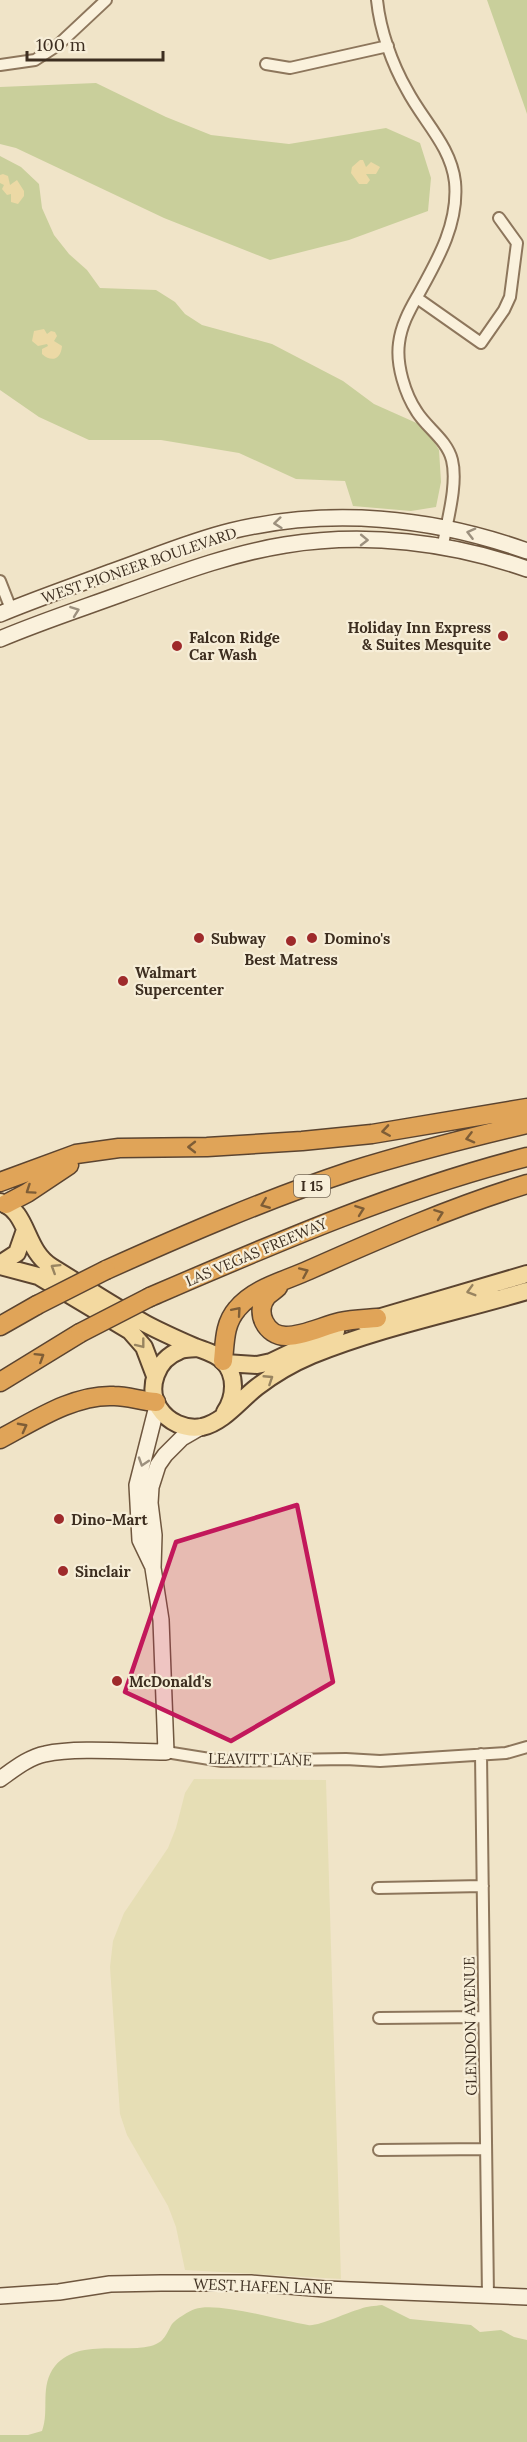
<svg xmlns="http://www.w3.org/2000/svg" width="527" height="2442" font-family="Lora,serif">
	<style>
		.farmland { fill: #e6deb5 }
		.green { fill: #c9cf9b }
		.sand { fill: #ecd9a5 }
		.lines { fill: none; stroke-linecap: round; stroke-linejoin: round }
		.minor-casing { stroke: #8d765c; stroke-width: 14 }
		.secondary-casing { stroke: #6f573f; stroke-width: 18 }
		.primary-casing { stroke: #5b4430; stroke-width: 20 }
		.motorway-casing { stroke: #5b4430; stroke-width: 21 }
		.minor { stroke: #faf1dc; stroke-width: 10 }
		.secondary { stroke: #faf1dc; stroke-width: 15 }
		.primary { stroke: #f3d9a0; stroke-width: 16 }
		.motorway { stroke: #e0a458; stroke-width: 18 }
		.motorway-bridge-casing { stroke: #5b4430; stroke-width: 21; stroke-linecap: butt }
		.motorway-bridge { stroke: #e0a458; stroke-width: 18 }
		.oneway { stroke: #9c907e }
		.oneway2 { stroke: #7e5d36 }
		.oneway3 { stroke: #988460 }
		.marked { fill: #c2185b; fill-opacity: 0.2; stroke: #c2185b; stroke-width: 4.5; stroke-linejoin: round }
		.poi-dot { fill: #9e2a2b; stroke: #f7eed8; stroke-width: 2 }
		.labels { text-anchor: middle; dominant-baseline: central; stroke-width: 4.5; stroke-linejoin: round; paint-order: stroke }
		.shield { fill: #f7eed8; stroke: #756857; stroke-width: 1.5 }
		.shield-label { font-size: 14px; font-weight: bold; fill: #3d2e20 }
		.street-label { font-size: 15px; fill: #3d2e20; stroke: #f7eed8 }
		.poi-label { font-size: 15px; font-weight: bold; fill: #3d2e20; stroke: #f7eed8; text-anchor: start }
	</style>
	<rect width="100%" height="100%" fill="#f0e4c8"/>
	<path class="farmland" d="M194,1779L326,1780L341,2279L185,2270L176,2227L168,2206L127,2135L120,2114L110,1967L113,1941L124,1913L168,1848L176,1828L185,1793Z"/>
	<path class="green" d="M487,0H527V114L525,108Z
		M96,83L166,117L211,135L289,144L386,128L420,143L431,178L428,211L349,240L270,260L164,218L16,148L0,144V87Z
		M0,156L21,167L39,184L42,208L54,235L69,254L87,270L100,288L156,290L175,302L185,314L202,325L272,344L343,381L374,404L421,425L430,435L439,450L441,482L436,507L411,511L353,506L345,481L296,479L239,453L161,440H89L39,417L0,390Z
		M382,2305L410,2319L471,2325L480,2332L501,2330L514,2337L527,2340V2442H0V2435H28L42,2431C50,2410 39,2386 55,2366C77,2339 122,2353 151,2346C165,2342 166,2334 172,2324C176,2319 189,2311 195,2309C217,2301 282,2321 308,2325C318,2327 348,2312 360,2309C367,2306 375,2306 382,2305Z"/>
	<path class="sand" d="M360,160H363L366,167L371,162L380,167L376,174H366L370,180L367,184H359L351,173L352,167Z
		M3,174L8,176L10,185L17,180L24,191V196L18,204L11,202V194L7,195L2,189L4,185L0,183V175Z
		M44,329L47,334L51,331L55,332L57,336L54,341L62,346C61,359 52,363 42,354V349L48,346L47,344L38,346L32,341L34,331Z"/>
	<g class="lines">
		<g class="minor-casing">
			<path id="minor" d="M377,0C380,30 392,64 407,90C423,121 451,146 455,182C459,224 437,261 417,297C409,311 401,326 399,343C396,365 405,394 417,412C427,428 447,440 452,460C458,484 447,521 443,545
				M266,64L290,68L388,46
				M0,65L35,60L58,45L106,0
				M417,298L481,343L504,310L510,297L517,243L499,218
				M0,581L11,609
				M166,1752L222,1761L346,1759L380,1761L506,1753L527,1747
				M481,1754L488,2296
				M378,1888L483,1886
				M379,2018L484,2017
				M379,2150L486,2149"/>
		</g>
		<g class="secondary-casing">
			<path id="secondary" d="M0,614C36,599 74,586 111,572C151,558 190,541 231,531C330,507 432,517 527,551
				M0,639C40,622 83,608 124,593C177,574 229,554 285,545C366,532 450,542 527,569
				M152,1565L140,1540L137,1485L157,1406
				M0,1779C13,1770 29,1757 45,1754C77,1747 132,1752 166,1752L161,1620L153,1568L154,1535L150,1503L151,1487L158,1465L165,1455L182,1438L201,1427
				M0,2296L59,2292L110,2284L161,2283H251L325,2289L527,2297"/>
		</g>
		<g class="primary-casing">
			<path id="primary" d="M0,1202C29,1211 24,1250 52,1267C83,1286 114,1307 146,1324C161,1332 179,1340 195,1347C205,1351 215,1353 223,1361C237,1375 235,1397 225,1412
				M0,1264L17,1253L25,1230
				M0,1266L38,1276L130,1331L144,1347L155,1376
				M364,1322L527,1274
				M197,1348C191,1349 184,1348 179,1351C157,1359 146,1388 159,1408C168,1422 185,1430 202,1427C224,1422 240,1400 257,1387C274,1374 293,1363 312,1355C381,1327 456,1312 527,1291
				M225,1363L257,1365L271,1362L336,1331"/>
		</g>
		<g class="motorway-casing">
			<path id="motorway" d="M0,1182L76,1154L119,1148L207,1147L302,1141L372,1134L527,1108
				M6,1204L27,1193L69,1165
				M106,1270C186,1234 267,1199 351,1171C409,1153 468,1138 527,1124
				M278,1287C275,1290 270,1293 267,1296C254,1312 266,1336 286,1336C304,1336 323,1326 340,1322C352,1319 365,1319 377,1318
				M150,1297C273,1244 397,1190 527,1157
				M0,1326L37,1305
				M223,1361C225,1342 224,1324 237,1309C254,1288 285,1281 309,1270C381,1238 452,1207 527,1184
				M0,1382L80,1333
				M0,1439C34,1421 74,1394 114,1396C128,1396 141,1401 156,1402"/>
		</g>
		<use href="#minor" class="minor"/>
		<use href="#secondary" class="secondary"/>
		<use href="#primary" class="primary"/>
		<use href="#motorway" class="motorway"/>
		<g class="motorway-bridge-casing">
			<path id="motorway-bridge" d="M37,1305L106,1270
				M80,1333L150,1297"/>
		</g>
		<use href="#motorway-bridge" class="motorway-bridge"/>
	</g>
	<defs><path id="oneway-chevron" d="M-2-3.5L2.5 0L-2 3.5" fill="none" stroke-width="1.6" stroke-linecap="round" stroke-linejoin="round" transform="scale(1.5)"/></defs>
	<g class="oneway">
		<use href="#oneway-chevron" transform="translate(278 523) rotate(174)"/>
		<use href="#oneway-chevron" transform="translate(471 533) rotate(-166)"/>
		<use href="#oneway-chevron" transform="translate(364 540) rotate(1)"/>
		<use href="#oneway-chevron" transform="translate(75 611) rotate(-20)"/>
		<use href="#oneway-chevron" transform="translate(143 1462) rotate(108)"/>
	</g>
	<g class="oneway2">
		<use href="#oneway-chevron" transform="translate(386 1131) rotate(171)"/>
		<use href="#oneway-chevron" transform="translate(470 1138) rotate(166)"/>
		<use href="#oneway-chevron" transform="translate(192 1147) rotate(-180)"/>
		<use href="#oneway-chevron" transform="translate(30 1190) rotate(146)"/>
		<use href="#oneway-chevron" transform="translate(265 1204) rotate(158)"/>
		<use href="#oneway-chevron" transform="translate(360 1210) rotate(-20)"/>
		<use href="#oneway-chevron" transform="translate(439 1214) rotate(-20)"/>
		<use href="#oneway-chevron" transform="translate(304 1272) rotate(-24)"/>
		<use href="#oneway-chevron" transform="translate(237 1311) rotate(-49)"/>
		<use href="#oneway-chevron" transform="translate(40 1357) rotate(-32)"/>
		<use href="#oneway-chevron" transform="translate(23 1427) rotate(-28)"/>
	</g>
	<g class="oneway3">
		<use href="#oneway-chevron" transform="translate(55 1268) rotate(-148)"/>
		<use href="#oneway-chevron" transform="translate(471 1291) rotate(164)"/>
		<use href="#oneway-chevron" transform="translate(141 1344) rotate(52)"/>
		<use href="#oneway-chevron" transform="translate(269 1379) rotate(-33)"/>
	</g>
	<path class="marked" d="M297,1505L333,1682L231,1741L125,1692L176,1542Z"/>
	<g class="poi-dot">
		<circle cx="503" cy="636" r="6"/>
		<circle cx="177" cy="646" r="6"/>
		<circle cx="199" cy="938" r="6"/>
		<circle cx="312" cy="938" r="6"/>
		<circle cx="291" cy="941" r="6"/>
		<circle cx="123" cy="981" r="6"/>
		<circle cx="59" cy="1519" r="6"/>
		<circle cx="63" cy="1571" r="6"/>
		<circle cx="117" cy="1681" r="6"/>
	</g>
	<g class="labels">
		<rect class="shield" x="294" y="1175" width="36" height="22" rx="4.5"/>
		<g class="shield-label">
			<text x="312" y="1186">I 15</text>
		</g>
		<g class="street-label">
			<text transform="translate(139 565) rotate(-19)">WEST PIONEER BOULEVARD</text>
			<text transform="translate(256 1252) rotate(-23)">LAS VEGAS FREEWAY</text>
			<text transform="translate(260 1759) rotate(1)">LEAVITT LANE</text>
			<text transform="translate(470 2026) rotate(-91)">GLENDON AVENUE</text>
			<text transform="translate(263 2286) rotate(2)">WEST HAFEN LANE</text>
		</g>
		<g class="poi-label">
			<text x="491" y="627" text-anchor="end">Holiday Inn Express<tspan x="491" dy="17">&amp; Suites Mesquite</tspan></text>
			<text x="189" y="637">Falcon Ridge<tspan x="189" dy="17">Car Wash</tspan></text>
			<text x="211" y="938">Subway</text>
			<text x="324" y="938">Domino's</text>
			<text x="291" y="959" text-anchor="middle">Best Matress</text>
			<text x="135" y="972">Walmart<tspan x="135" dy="17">Supercenter</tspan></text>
			<text x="71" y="1519">Dino-Mart</text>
			<text x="75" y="1571">Sinclair</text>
			<text x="129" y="1681">McDonald's</text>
		</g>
	</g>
	<path d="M27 51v9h136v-9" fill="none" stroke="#3d2e20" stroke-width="3"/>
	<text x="36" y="51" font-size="18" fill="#3d2e20" stroke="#f7eed8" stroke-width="4.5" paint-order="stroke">100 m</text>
</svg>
